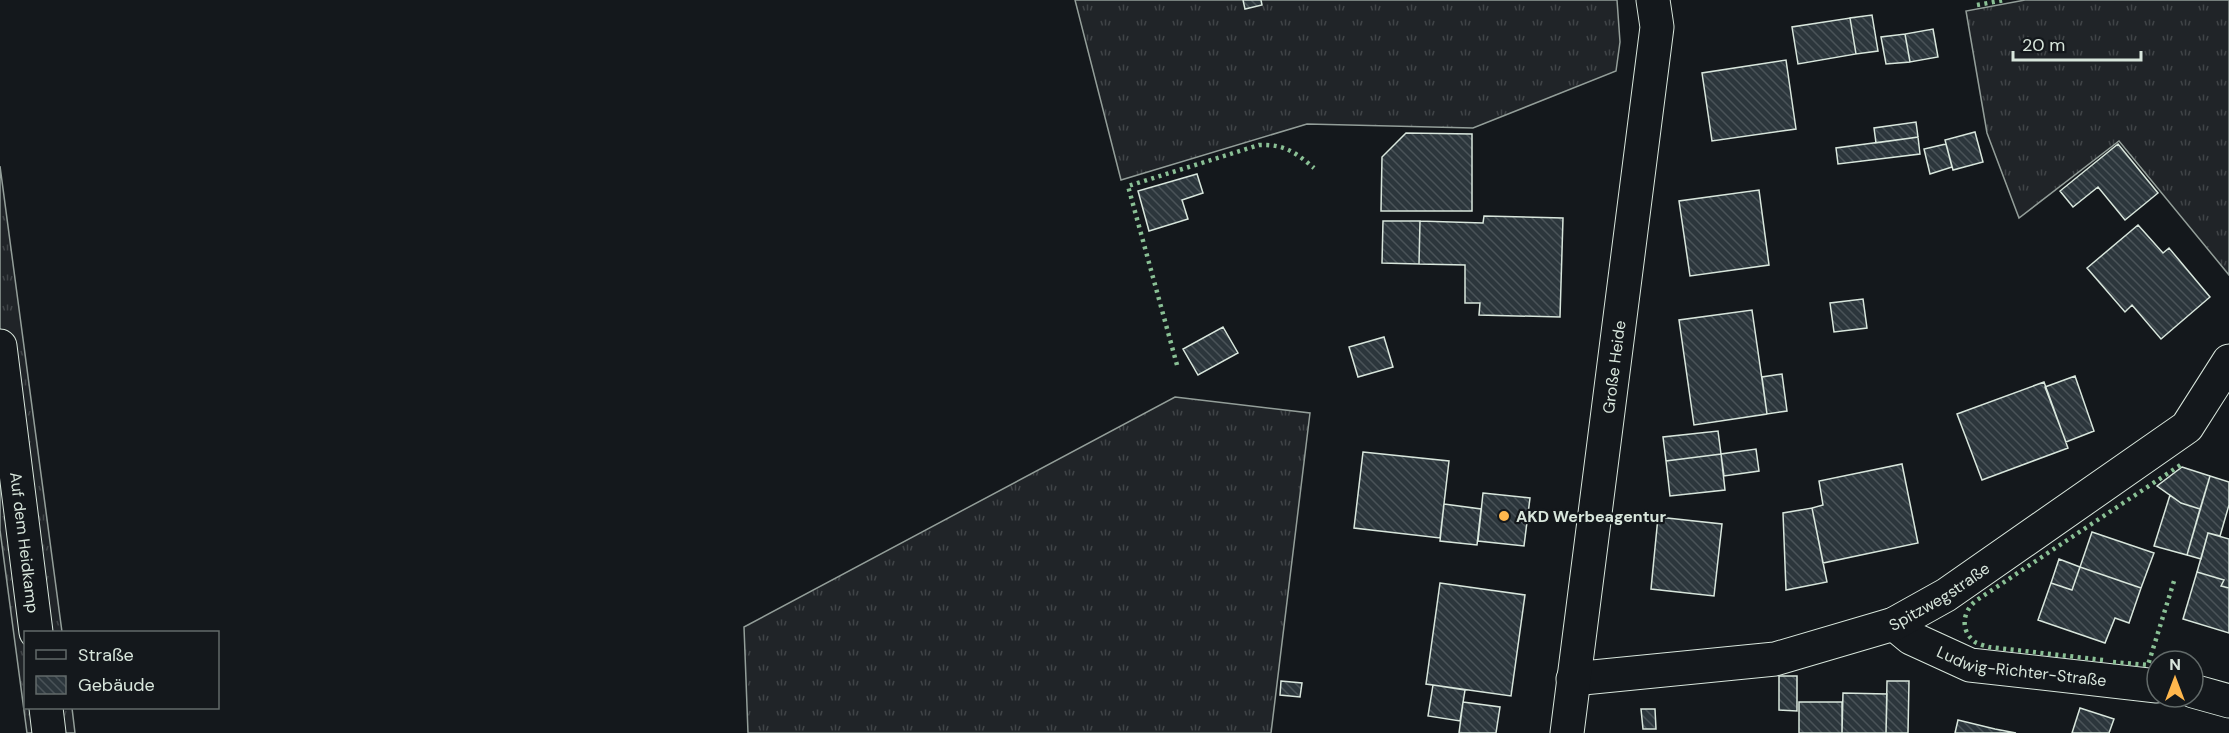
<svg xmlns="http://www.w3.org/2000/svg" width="2229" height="733" font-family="'DM Sans',sans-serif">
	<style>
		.grass { fill: url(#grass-tufts); stroke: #939e99; stroke-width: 1.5 }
		.building { fill: url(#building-back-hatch); stroke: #d8e6dc; stroke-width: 1.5 }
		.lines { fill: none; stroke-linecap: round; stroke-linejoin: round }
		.street-casing { stroke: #d8e6dc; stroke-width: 35 }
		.street { stroke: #14181c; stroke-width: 33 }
		.hedge { stroke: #8ac095; stroke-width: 4.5; stroke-dasharray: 3 4.5; stroke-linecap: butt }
		.poi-dot { fill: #ffb74d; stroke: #14181c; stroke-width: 2 }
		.labels { text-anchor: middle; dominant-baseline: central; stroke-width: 4.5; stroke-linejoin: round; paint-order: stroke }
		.street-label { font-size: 16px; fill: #d8e6dc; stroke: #14181c }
		.poi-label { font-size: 16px; font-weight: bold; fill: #d8e6dc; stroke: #14181c; text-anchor: start }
	</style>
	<defs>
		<pattern id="grass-tufts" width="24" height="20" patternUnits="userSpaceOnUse" patternTransform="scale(1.5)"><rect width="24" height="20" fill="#202428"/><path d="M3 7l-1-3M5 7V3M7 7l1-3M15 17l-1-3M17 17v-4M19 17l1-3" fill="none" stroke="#404447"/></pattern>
		<pattern id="building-back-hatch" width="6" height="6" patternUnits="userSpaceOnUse" patternTransform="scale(1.5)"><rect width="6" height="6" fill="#2c363c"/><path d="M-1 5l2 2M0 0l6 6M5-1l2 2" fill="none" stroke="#4a5358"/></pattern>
	</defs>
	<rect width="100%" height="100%" fill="#14181c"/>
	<path class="grass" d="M1075,0H1617L1620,42L1616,71L1473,128L1307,124L1121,180Z
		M2025,0H2229V275L2119,141L2019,218L1987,133L1966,11Z
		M0,166L62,632H26V708H72L75,733H27L0,530Z
		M1175,397L1310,413L1271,733H748L744,627Z"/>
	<path class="building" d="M1243,0H1261L1262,5L1245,9Z
		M1872,15L1878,51L1856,54L1850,18Z
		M1850,18L1856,54L1798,64L1792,27Z
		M1933,29L1938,57L1910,62L1905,34Z
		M1905,34L1910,62L1886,64L1881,37Z
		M1786,60L1796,129L1712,141L1702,73Z
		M1916,122L1918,137L1876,143L1874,128Z
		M1975,132L1983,162L1953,170L1945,140Z
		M1406,133L1472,134V211H1381L1382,157Z
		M1918,137L1920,154L1838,164L1836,148Z
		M1946,144L1952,167L1930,174L1924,149Z
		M2118,144L2158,193L2125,220L2098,187L2073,207L2060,191Z
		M1197,174L1203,193L1182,200L1188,219L1149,231L1138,191Z
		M1759,190L1769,265L1690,276L1679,201Z
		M1484,216L1563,218L1560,317L1479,315L1480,303H1465V265L1419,264L1420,221L1483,223Z
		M1383,221H1420L1419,264L1382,263Z
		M2138,225L2163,253L2169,248L2210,297L2161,339L2132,305L2125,312L2087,268Z
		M1863,299L1867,328L1834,332L1830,303Z
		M1752,310L1767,414L1694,425L1679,320Z
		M1223,327L1238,353L1198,375L1183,349Z
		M1384,337L1393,367L1358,377L1349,347Z
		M1782,374L1787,411L1767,414L1762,377Z
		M2075,376L2094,431L2066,442L2045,387Z
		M2044,382L2068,448L1982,480L1957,414Z
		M1718,431L1721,454L1666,461L1663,437Z
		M1756,449L1759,471L1724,476L1721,454Z
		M1363,452L1449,461L1440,538L1354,528Z
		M1721,454L1725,490L1670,496L1666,461Z
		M1902,464L1918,543L1823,563L1812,508L1823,505L1819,481Z
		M2182,467L2210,476L2200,509L2181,503L2157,486Z
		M2210,476L2229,482V505L2220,536L2208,533L2201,559L2187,555Z
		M1483,493L1530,498L1524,546L1478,541Z
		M2170,495L2181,503L2200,509L2187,555L2154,546Z
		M1444,504L1481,509L1477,545L1440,541Z
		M1812,508L1827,582L1786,590L1783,513Z
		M1658,517L1722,524L1714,596L1651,589Z
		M2092,532L2154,553L2141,588L2080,567Z
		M2208,533L2229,539V588L2221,586L2224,580L2197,572Z
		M2059,559L2080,567L2072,590L2051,583Z
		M2080,567L2141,588L2129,623L2115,618L2105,643L2038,620L2051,583L2072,590Z
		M2197,572L2224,580L2221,586L2229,588V633L2183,619Z
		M1440,583L1525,595L1511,696L1426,684Z
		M1779,676H1797V711L1779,710Z
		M1281,681L1302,683L1300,697L1280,695Z
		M1887,681H1909L1908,733H1886Z
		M1433,685L1465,690L1460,721L1428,716Z
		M1843,693L1887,694L1886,733H1842Z
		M1463,702L1500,707L1496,733H1459Z
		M1799,702H1842V733H1799Z
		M2080,708L2114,719L2109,733H2072Z
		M1641,709H1655L1656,729H1643Z
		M1958,720L1995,729L2016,733H1955Z"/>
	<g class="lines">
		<g class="street-casing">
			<g id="street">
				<path id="s1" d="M0,346L36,632"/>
				<path id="s2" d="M1894,624L1911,638L1970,665L2157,686"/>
				<path id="s3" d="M1573,679L1775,659L1894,624L1946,595L2187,427L2229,361"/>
				<path d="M2193,691L2229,701"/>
				<path d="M46,708L49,733"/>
				<path id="s4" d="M1567,733L1657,27L1653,0"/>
			</g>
		</g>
		<use href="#street" class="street"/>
		<path class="hedge" d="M1977,5L2005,0
			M1177,365L1128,186L1259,145C1284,144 1295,152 1314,168
			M2103,660L1989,647C1985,646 1979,644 1975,642C1959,630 1963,610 1977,600L2182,464
			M2113,662L2148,665L2174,581"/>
	</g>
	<circle class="poi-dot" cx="1504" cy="516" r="6"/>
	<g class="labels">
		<g class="street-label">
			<text stroke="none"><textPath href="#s4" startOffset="369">Große Heide</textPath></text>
			<text stroke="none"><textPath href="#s1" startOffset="198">Auf dem Heidkamp</textPath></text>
			<text stroke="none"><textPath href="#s3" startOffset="380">Spitzwegstraße</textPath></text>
			<text stroke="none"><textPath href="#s2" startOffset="138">Ludwig-Richter-Straße</textPath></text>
		</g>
		<g class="poi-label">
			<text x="1516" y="516">AKD Werbeagentur</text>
		</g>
	</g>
	<rect x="24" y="631" width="195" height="78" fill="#14181c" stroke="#626a69" stroke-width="1.5"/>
	<rect x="36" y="650" width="30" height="9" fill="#14181c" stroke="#626a69" stroke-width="1.5"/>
	<text x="78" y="661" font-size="18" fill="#d8e6dc">Straße</text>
	<rect x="36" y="676" width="30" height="18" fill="url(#building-back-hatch)" stroke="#626a69" stroke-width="1.5"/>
	<text x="78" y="691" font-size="18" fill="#d8e6dc">Gebäude</text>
	<g transform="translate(2175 679)"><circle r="28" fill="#14181c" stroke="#626a69" stroke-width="1.5"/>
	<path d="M0-4.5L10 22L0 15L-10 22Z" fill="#ffb74d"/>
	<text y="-9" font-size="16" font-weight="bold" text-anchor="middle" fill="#d8e6dc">N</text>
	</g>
	<path d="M2013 51v9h128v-9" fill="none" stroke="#d8e6dc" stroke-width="3"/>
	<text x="2022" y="51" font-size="18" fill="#d8e6dc" stroke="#14181c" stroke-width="4.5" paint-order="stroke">20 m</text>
</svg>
